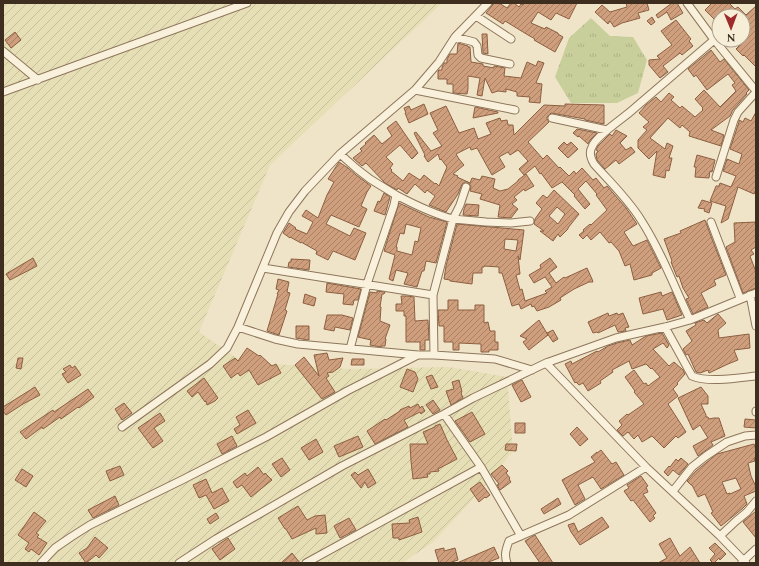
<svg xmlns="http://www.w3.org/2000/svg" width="759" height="566" font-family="Spectral,serif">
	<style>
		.farmland { fill: url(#farmland-furrows) }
		.grass { fill: url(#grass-tufts) }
		.building { fill: url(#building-hatch); stroke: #8d5f41; fill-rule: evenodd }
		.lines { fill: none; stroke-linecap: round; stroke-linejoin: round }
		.minor-casing { stroke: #8d765c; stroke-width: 9 }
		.minor { stroke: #faf1dc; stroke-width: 7 }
	</style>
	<defs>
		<pattern id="farmland-furrows" width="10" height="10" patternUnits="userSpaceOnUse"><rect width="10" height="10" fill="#e6deb5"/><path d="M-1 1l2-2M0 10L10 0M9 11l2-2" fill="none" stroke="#c6bf9b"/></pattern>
		<pattern id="grass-tufts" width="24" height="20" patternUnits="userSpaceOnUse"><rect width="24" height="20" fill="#c9cf9b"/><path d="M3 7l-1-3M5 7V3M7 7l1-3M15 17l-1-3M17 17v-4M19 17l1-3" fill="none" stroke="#aeb285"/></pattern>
		<pattern id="building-hatch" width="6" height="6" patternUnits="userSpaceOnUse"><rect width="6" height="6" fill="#cf9f7d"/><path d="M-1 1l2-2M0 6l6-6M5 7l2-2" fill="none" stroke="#a98266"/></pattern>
	</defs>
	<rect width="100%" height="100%" fill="#f0e4c8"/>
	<path class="farmland" d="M3,3H442L270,165L199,332L243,362L349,369L449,367L507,377L513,451L476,496L432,543L402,563H3Z"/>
	<path class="grass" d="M591,18L610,36L633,37L647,60L638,93L617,103H571L555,77L569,38Z"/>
	<path class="building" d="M493,3H499L507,8L511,3H514L519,7L521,4L523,5L524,3H577L569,19L556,13L551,20L538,12L531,23L545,29L546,27L558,33V34L563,37L555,52L534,40L535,39L528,35L505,21L503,24L486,13L492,6Z
		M626,3H647L649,10L638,13L640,18L622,23L614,27L610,21L608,24L595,12L602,5L610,12L627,7Z
		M672,3H677L683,13L671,20L667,12L658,18L656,15Z
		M712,3H729L735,9L738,7L746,15L756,6V67L744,55L743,56L736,49L743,42V16H719V24L705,10Z
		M652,17L655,22L651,25L647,21Z
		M676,20L691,39L689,41L693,46L682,55L680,53L663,66L668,72L660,78L649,65V60L660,59L657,56L672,45L661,31Z
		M15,32L21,40L11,48L5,40Z
		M482,34H487L488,54L483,53Z
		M458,43L468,46V47H470L471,62L483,64V66L494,68V66L505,68L504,76L521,78L527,62L536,66L538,61L544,63L536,83L542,84L540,103L529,102L530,97L517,96V92L506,89V92L498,91L492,93L485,78L482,96L477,95L480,78L468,76V89L467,94L453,93V84H447V79H438V71L439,70H442V67L444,63H447V59L450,54H457Z
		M711,50L720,62L724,59L749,90L746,93L747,94L732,111V112L730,116L711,130L724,135L721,146L689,136L690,132L682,125L680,128L668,118L650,138L665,149L667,143L673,146L669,158H672L669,171L666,170L665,178L653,175L657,151L649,159L638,148V140L647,130L643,127L649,122L639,113L646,105L656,97L661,102L669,93L674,97L671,100L680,108L682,106L695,117L703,110L702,109L703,108L695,99L704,90L720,107L736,91L732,85L735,83L728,74L707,90L696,75L694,77L688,69Z
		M424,104L428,114L409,123L405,113H406L404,108L409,106L411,110Z
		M565,104L604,105V124L585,120V119L551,113L547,117V119L549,122L528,142L543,159L547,155L559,168L560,167L569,176L574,171L576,174L582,168L593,180L596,178L604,188L607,186L626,208L637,224L624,232L633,246L647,240L661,268L652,273V275L634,280L630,264L625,266L619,251L611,242L609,243L600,232L591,240L587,235L583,239L579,235L584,231L583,230L590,224L591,225L607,210L596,195L597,194L586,181L578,189L590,204L585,209L574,196L575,195L562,182L552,188L541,173L540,174L535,166L524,175L519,169L528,161L518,150L510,155L508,152L499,157L505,167L492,175L477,148L471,150L470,147L456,154L459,159L464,165L453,174L458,176L457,177L470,183L472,178L480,180L482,176L495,179L493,188L500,191L508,189L518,181V180L526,174L534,186L525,191L524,189L514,197L517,200L512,204L518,209L511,218L498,217L500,205L480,199L482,194L470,191L471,186L468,182H465L462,184L458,194L446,212L429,205L435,196L427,190L425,193L415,184L407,194L398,188L397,190L385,183L366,163L362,166L353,158L362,151L360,149L366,144L365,143L374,135L382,144L392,136L387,128L396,121L418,153L412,159L400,145L386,157L393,164L390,168L392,170L391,171L403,181L409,173L420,180L424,175L435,184L436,183L439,186L447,167L441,159L440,160L438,154L428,162L424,156L425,155L414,133L416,132L431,151L442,146L433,133L438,130L430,113L446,106L459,133L474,128L478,139L491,134L486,123L500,118L501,121L507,120L508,125H513L514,135L544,105L565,106Z
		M475,107L498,112V113L473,118Z
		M756,112V189L754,194L738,187L728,219L721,223L726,206L710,201L716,186H719L720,183L731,187L736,176L723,171L727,159L739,164L742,154L730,149L739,122V120L743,122L745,118L751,121Z
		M577,129L597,133L590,140L588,144L579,136L578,137L573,133Z
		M616,130L627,136L620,143L626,150L631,147L635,152L619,164L616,160L605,169L597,160L596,154L598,151L596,150L598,146L610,134L612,136Z
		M564,142L567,145L571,142L578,149L568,158L558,148Z
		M697,155L715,160L712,172L710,171L709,178L695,177L696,167H694Z
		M339,162L348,168L356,175L371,186L367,192L361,206L367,209L359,227L331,215L326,224L350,236L354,228L366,233L355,260L333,251L328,260L316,254L317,251L301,242V243L290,237V238L283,233L289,223L296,228L295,229L307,234L313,222L302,216L306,210L318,218L327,195L334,182L328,179Z
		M554,190L579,214L568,228V229L560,237L558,234L553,241L540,231H544L534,224L535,219L542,209L536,203L543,195L547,198ZM557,207L565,214L558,224L549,216Z
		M384,193L390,197L385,215L374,211L378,201L380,202Z
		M702,200L712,203L709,213L704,211L705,209L698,208Z
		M399,203L429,217L447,222L436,263L426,261L424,271H422L417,287L404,284L408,273L396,270L393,281L389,279L395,255L384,251ZM406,224L421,228L418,242L415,241L412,255L397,251V247H396L400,233L404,234Z
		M466,204L479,205L478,216L463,215L464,209Z
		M705,220L712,239L726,275L714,280L716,285L701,293L708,307L693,314L686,299L689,298L683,288L679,276L677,277L671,262L672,261L664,239L681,233L680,231Z
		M756,222V247L751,250L754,254L750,256L756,272V288L743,293L726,247L735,242L734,223Z
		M457,224L524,230L520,260L518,256L520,274L516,275L520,290L522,289L525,301L547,293L545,291L552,287L545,277L534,283L529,275L541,268L540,265L550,258L557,267L549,273L556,283L564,277L565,278L587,268L592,279L593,282H589L574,289L560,298L561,300L549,307L537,311L534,306L532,307L531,304L521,309L519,304L512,306L502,273H499V267L484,266V267H482V273H473L472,284L450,281V280L444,279L446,266ZM505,239L518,240L516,251L504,249Z
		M33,258L37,266L10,280L6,274Z
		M291,259L310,260L309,270L288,267L289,262H291Z
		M278,279L289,282L287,292L290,293L285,310L287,311L279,335L267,331L278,294H277L279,290L276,289Z
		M327,283L361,289L358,300H354L353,305L343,304L344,294L326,292Z
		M377,291L385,292L384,294H382L380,307H381L380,321L390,325L385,339H386L385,346H381V347L370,345L371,340L358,337L370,292L377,293Z
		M661,292L662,296L672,292L682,315L667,320L663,309L643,314L639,298Z
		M305,294L316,298L314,306L303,303Z
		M401,296H407L414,297L415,321L428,320L429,340H425V350H420V342H406V316H404V311H396V304H402Z
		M448,300H458V310H475V305H484V323L488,322L490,331H495V342H498V350H489V352H481V344L459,343V350H453V342H444V326H439L438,310H448Z
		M608,313L609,316L617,313L618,315L623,313L629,327L625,328L626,331L618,332L615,325L598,333L597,332L593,333L588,322Z
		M718,314L726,323L718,330L719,338L749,334L750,348L734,350L738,360L728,364L709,373L708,370L700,373L696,372L688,354L686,355L683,349L692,341L686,331L696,325L695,323L704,320L707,323Z
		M327,315H342L353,318L350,330L335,327L334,331L324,329Z
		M539,320L548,335L529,350L523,342L527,339L520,336Z
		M296,326H309V340L296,338Z
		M553,330L558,339L553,342L547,333Z
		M662,333L669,345L667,348L663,343L653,349L669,366L674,362L683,370L685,374L677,383L678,384L673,389L678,396L668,404L686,432L678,438L676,436L664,448L652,436L642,442L638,435L634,439L628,432L623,436L617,430L622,425L619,421L627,414L628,415L644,404L634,392L635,391L625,377L634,370L644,384L646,383L648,386L660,377L652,368L651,369L646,364L632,369L629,361L612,370L613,372L600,381L601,383L588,391L583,383L579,385L576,382L575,383L565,364L571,361L572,364L597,351L598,352L608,346L617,343L630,340L632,345L646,336Z
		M247,348L259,356L260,355L272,366L276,364L281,373L258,385L249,370L240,376L238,373L231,378L223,366L235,358L238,361Z
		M327,353L329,360L343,358L340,367L333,372L327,373L329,376L326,378L335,392L322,399L295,365L304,357L319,376L314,355Z
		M18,358H23L21,369L16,368Z
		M352,359H364V365H351Z
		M70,365L72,368L75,366L81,375L68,383L62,374L66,372L63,369Z
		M407,369L415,372L418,379L413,392L400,387Z
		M432,375L438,387L431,389L426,377Z
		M204,378L218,398L215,401L207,405L206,401L205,402L198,392L192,397L187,391Z
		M459,380L462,392L461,393L463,398L451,405L446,391L454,389L452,382Z
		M522,380L531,397L521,402L512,385Z
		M35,387L40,395L23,404L6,415L3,411V407Z
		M701,387L708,396V404H701L706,415V417H708L709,419L714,418H719L725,436L711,442L713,445L698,456L693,446L708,438L700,425L693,430L678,398Z
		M88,389L94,397L79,408L78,407L61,419L60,417L43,429L42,427L26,439L20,432L53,410L54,412Z
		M433,400L440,410L433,414L426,405Z
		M124,403L132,413L122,420L115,409Z
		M418,404L420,408L422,406L425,411L421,414L420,412L404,420L408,427L375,444L367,431L385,419L386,420L400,411V410L409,406L410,408Z
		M248,410L256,423L237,434L234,429L240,425L236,417Z
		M472,412L485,434L470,442L455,421Z
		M160,413L165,421L154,428L163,441L153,448L138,428Z
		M745,419L756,420V428L744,427Z
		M515,423H525V433H515Z
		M440,424L447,440L457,459L438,469L439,471L430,472V474H427L428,477L413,479L411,461L410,444H428L423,432L435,427V426Z
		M577,427L588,439L580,446L570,434Z
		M232,436L237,446L222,454L217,444Z
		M358,436L363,447L339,457L334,446Z
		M316,439L323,452L309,460L301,448Z
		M506,444H517L516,451L505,450Z
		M754,444L756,450V457L754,458L755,461L748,463L751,476L756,487V491L744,496L747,504L743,508L721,526L711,513L713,512L705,494L698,497L692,485H691L687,481L696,471L717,454ZM736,478L741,489L730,494V493L727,494L722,482Z
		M601,450L612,464L616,462L624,475L601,489L593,477L578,485L585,499L575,505L562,480L595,462L591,457L597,452V453Z
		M282,458L290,470L281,477L272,464Z
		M681,458L688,464L679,475L673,470L668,476L664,472L669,466L670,467L676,459L678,461Z
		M502,465L508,471L506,473L510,478L509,479L511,482L500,490L497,485L499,484L491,474Z
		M120,466L124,475L110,481L106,471Z
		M258,467L264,475L265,473L272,480L251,497L242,485L237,488L233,482L245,473L247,476Z
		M22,469L33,476L26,487L15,480Z
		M368,469L376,483L368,488L365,482L361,488L351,475L355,472L358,475Z
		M641,476L648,486L646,487L648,492L643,494L656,513L653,516L655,518L650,522L633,500L631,501L624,491L629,488L627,485Z
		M206,479L212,493L222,488L229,501L214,509L206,495L199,498L193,485Z
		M480,482L490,495L486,498L485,497L479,502L470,489Z
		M115,496L119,505L93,518L88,510Z
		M558,498L561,504L544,514L541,509Z
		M298,506L307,520L315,516L325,515L327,533L316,534V528L292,539L286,529H285L278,518Z
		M756,511V538L743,522Z
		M34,512L46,521L36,533L39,535L37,537L47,543L39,555L31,549L29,552L25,549L29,543L18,535Z
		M216,513L219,518L210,524L207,519Z
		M418,517L422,532L399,540V538H393L392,524L410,523L409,520Z
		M602,517L609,527L580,545L571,532L568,525L574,523L578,532Z
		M349,518L356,530L340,538L334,526Z
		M535,535L553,563H540L525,541Z
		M95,537L108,548L99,558L96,555L86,563L79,553L87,548Z
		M228,538L235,549L220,560L212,549Z
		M670,538L680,556L690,547L700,563H658L667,558L659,544Z
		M715,543L726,554L720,560L719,558L714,563H713L710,560L715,554L709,548Z
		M494,547L499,558L486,563H457Z
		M444,548V551L455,548L458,560L449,563H439L435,550Z
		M292,553L300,563H281Z"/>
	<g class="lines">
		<g class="minor-casing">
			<path id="minor" d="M687,3L712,37L756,91
				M476,16L511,39
				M455,37L474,42L477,46L478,55L481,58L510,64
				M714,40C686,64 658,88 630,112C622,119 595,137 592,147C589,152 591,159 594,164C610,182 628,199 641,220C661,251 674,286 690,320L756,293
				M3,51L38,80
				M415,90L515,110
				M3,92L247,3
				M552,118L607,130
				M340,154L357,169L370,179L396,195
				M716,177L734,120L738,112L756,92
				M466,187L460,205L453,219L486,222L511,223L530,221
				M711,222L740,298
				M263,268L433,295
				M750,295L756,326
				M238,327L275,339L298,344L418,355H434L495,359L532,370
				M665,327L692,376C708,383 738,378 756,376
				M350,349L367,284L394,205L396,195C415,205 433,214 453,219L433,295L434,355
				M546,363L646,467
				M756,412V411
				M444,414L481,467L521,536
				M122,427L210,364L227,348L238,327L277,233L289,212L305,191L340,154L415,90L439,62L455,37L488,3
				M673,491L692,467L706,456L727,442L745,436L756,435
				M720,536L736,521L747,512L756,501
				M742,562L756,549
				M41,563L55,548L71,537L90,525L182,480L266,437L347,391L418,355
				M179,563L216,539L342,466L444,414L473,398L546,363L616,338L665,327L690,320
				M306,563L481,467
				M507,563C504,555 506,549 509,541L569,515L646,467L720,536L746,563"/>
		</g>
		<use href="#minor" class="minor"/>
	</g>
	<rect width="759" height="566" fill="none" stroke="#3d2e20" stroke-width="8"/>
	<g transform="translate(731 28) rotate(179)"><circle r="19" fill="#f7eed8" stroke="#ada18e"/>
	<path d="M0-3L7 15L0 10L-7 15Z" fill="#9e2a2b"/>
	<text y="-6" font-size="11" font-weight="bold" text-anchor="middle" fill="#3d2e20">N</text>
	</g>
</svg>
